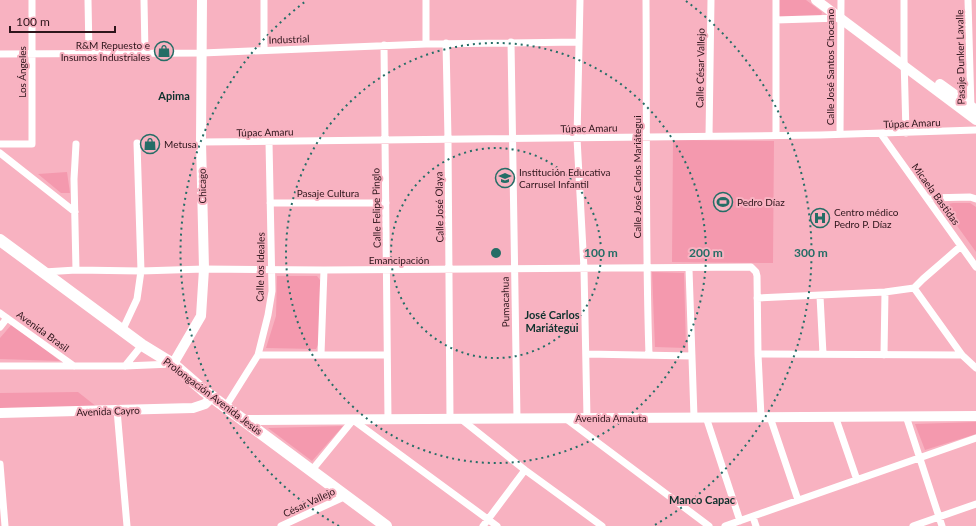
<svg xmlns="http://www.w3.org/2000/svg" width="976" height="526" font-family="Lato,sans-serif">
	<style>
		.green { fill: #f499ae }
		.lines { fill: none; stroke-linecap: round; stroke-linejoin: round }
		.street { stroke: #fff; stroke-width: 7 }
		.secondary { stroke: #fff; stroke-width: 10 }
		.primary { stroke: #fff; stroke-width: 12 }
		.ring { fill: none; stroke: #256d66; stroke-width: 2; stroke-dasharray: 2 4 }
		.labels { text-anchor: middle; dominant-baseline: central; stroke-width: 4; stroke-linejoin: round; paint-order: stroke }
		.street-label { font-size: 10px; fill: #2d151b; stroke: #f8b2c1 }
		.poi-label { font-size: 10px; fill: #2d151b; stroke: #f8b2c1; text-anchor: start }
		.neighbourhood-label { font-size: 11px; font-weight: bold; fill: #0e312d; stroke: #f8b2c1 }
		.centre { fill: #256d66; stroke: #f8b2c1; stroke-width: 2 }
		.ring-label { font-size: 12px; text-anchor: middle; font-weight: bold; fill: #256d66; stroke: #f8b2c1; stroke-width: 4; stroke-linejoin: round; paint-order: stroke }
	</style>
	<rect width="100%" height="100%" fill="#f8b2c1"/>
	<path class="green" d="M778,0H806L822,12L821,17H779Z
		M673,140L774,141L773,263L672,262Z
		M67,172L70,193H61L38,174Z
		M953,203H970L976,207V252L942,205Z
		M652,272L684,273L686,348L655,347Z
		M277,276H317L320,280L319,343L316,349L266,348L276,316Z
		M12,324L60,361L0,359V338Z
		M78,392L97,407L0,408V393Z
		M976,422V434L925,450L915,424Z
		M343,426L312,461L268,428Z"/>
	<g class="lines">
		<path class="street" d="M88,0L89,53
			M144,0L145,53
			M426,0V44
			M580,0L577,138L584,269L587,418
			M646,0C647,118 645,237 649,355
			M776,0V135
			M904,0V58L906,133
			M968,0L971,108
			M776,20L841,18
			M511,42L517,419
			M446,43L448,139L450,419
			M384,45L388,419
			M264,49V0
			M0,54L202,53L426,44L579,42
			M840,134L841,0
			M881,134L976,267
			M709,136L711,0
			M201,142L820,135L976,130
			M0,144H32V0
			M0,153L75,212
			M927,198L970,197L976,199
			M270,203H386
			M961,246L923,279L914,288L962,355L976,368
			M689,269L694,417
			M76,270L74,179L76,144
			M44,272L76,270L141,271L204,269L324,270L751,267L756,272L757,276L758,354L761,417
			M820,296L823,354
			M757,298L885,292L914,288
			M0,313L74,366
			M0,327L7,318
			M123,329L137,299L141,271L137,143
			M321,354L324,270
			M586,354L692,356
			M758,354L962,355
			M258,355H387
			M884,355L885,292
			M0,366H125L172,364
			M125,366L142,345
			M226,406L258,355L268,315L272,291L269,142
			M117,410L127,526
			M835,416L857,480
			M906,416L942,526
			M706,417L740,521
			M770,417L798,500
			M565,418L709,526
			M461,419L525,470L602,526
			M0,464L5,526
			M312,470L353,420L497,526
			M753,517L756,526
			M281,526L346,496
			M483,526L525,470
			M725,526L976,438
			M913,526L976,504"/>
		<path class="secondary" d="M816,0L976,120
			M940,84L976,110
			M173,364L201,316L204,269L201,142L202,0
			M0,413L193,408L205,404L213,396
			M245,420L976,416"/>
		<path class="primary" d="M0,240L142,345L173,364L204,391L386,526"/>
	</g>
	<g class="ring">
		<circle cx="496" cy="253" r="105"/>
		<circle cx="496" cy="253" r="210"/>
		<path d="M339 526A315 315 0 0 1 306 1M686 1A315 315 0 0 1 653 526"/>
	</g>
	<defs>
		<g id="shop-ring" transform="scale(1)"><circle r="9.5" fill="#f8b2c1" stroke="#256d66" stroke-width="1.5"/><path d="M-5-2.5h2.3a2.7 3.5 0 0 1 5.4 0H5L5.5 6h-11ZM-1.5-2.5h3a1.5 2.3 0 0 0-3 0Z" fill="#256d66"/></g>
		<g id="school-ring" transform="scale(1)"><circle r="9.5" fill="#f8b2c1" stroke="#256d66" stroke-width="1.5"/><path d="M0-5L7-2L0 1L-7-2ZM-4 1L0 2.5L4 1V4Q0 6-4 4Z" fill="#256d66"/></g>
		<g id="stadium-ring" transform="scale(1)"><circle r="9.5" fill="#f8b2c1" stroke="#256d66" stroke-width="1.5"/><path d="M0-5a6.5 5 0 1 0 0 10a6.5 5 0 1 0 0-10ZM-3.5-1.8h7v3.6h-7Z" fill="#256d66"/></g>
		<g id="hospital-ring" transform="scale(1)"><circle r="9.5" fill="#f8b2c1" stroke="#256d66" stroke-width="1.5"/><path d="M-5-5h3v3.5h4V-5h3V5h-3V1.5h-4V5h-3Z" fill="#256d66"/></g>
	</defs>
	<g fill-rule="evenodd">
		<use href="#shop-ring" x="164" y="51"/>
		<use href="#shop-ring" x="150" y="144"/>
		<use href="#school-ring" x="505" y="178"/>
		<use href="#stadium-ring" x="723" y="202"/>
		<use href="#hospital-ring" x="820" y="218"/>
	</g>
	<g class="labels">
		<g class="street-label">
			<text transform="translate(289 39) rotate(-2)">Industrial</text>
			<text transform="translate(960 57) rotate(-91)">Pasaje Dunker Lavalle</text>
			<text transform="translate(830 67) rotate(-90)">Calle José Santos Chocano</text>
			<text transform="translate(700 68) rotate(-89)">Calle César Vallejo</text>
			<text transform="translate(22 72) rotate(-90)">Los Ángeles</text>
			<text transform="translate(912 123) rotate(-2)">Túpac Amaru</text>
			<text transform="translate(589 128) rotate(-1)">Túpac Amaru</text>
			<text transform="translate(265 132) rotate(-1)">Túpac Amaru</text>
			<text transform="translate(637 177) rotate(-90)">Calle José Carlos Mariátegui</text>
			<text transform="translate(202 186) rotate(-91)">Chicago</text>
			<text x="328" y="193">Pasaje Cultura</text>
			<text transform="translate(936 194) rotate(54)">Micaela Bastidas</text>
			<text transform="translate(439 207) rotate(-91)">Calle José Olaya</text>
			<text transform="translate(376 208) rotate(-91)">Calle Felipe Pinglo</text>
			<text x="399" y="260">Emancipación</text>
			<text transform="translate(260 267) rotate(-89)">Calle los Ideales</text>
			<text transform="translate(505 302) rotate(-91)">Pumacahua</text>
			<text transform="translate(43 331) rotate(36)">Avenida Brasil</text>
			<text transform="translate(213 396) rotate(37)">Prolongación Avenida Jesús</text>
			<text transform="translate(108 411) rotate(-2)">Avenida Cayro</text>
			<text x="611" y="418">Avenida Amauta</text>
			<text transform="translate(309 502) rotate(-25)">César Vallejo</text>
		</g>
		<g class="poi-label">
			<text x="150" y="45" text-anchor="end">R&amp;M Repuesto e<tspan x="150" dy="12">Insumos Industriales</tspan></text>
			<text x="164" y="144">Metusa</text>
			<text x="519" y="172">Institución Educativa<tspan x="519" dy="12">Carrusel Infantil</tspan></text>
			<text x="737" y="202">Pedro Díaz</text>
			<text x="834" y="212">Centro médico<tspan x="834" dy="12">Pedro P. Díaz</tspan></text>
		</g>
		<g class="neighbourhood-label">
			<text x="174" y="95">Apima</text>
			<text x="552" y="314">José Carlos<tspan x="552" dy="13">Mariátegui</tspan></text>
			<text x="702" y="499">Manco Capac</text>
		</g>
	</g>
	<circle cx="496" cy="253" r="6" class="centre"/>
	<g class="ring-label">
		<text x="601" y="257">100 m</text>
		<text x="706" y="257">200 m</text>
		<text x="811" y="257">300 m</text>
	</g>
	<path d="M10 26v6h105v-6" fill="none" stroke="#2d151b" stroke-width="2"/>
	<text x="16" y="26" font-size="12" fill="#2d151b" stroke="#f8b2c1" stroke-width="3" paint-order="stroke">100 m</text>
</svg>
